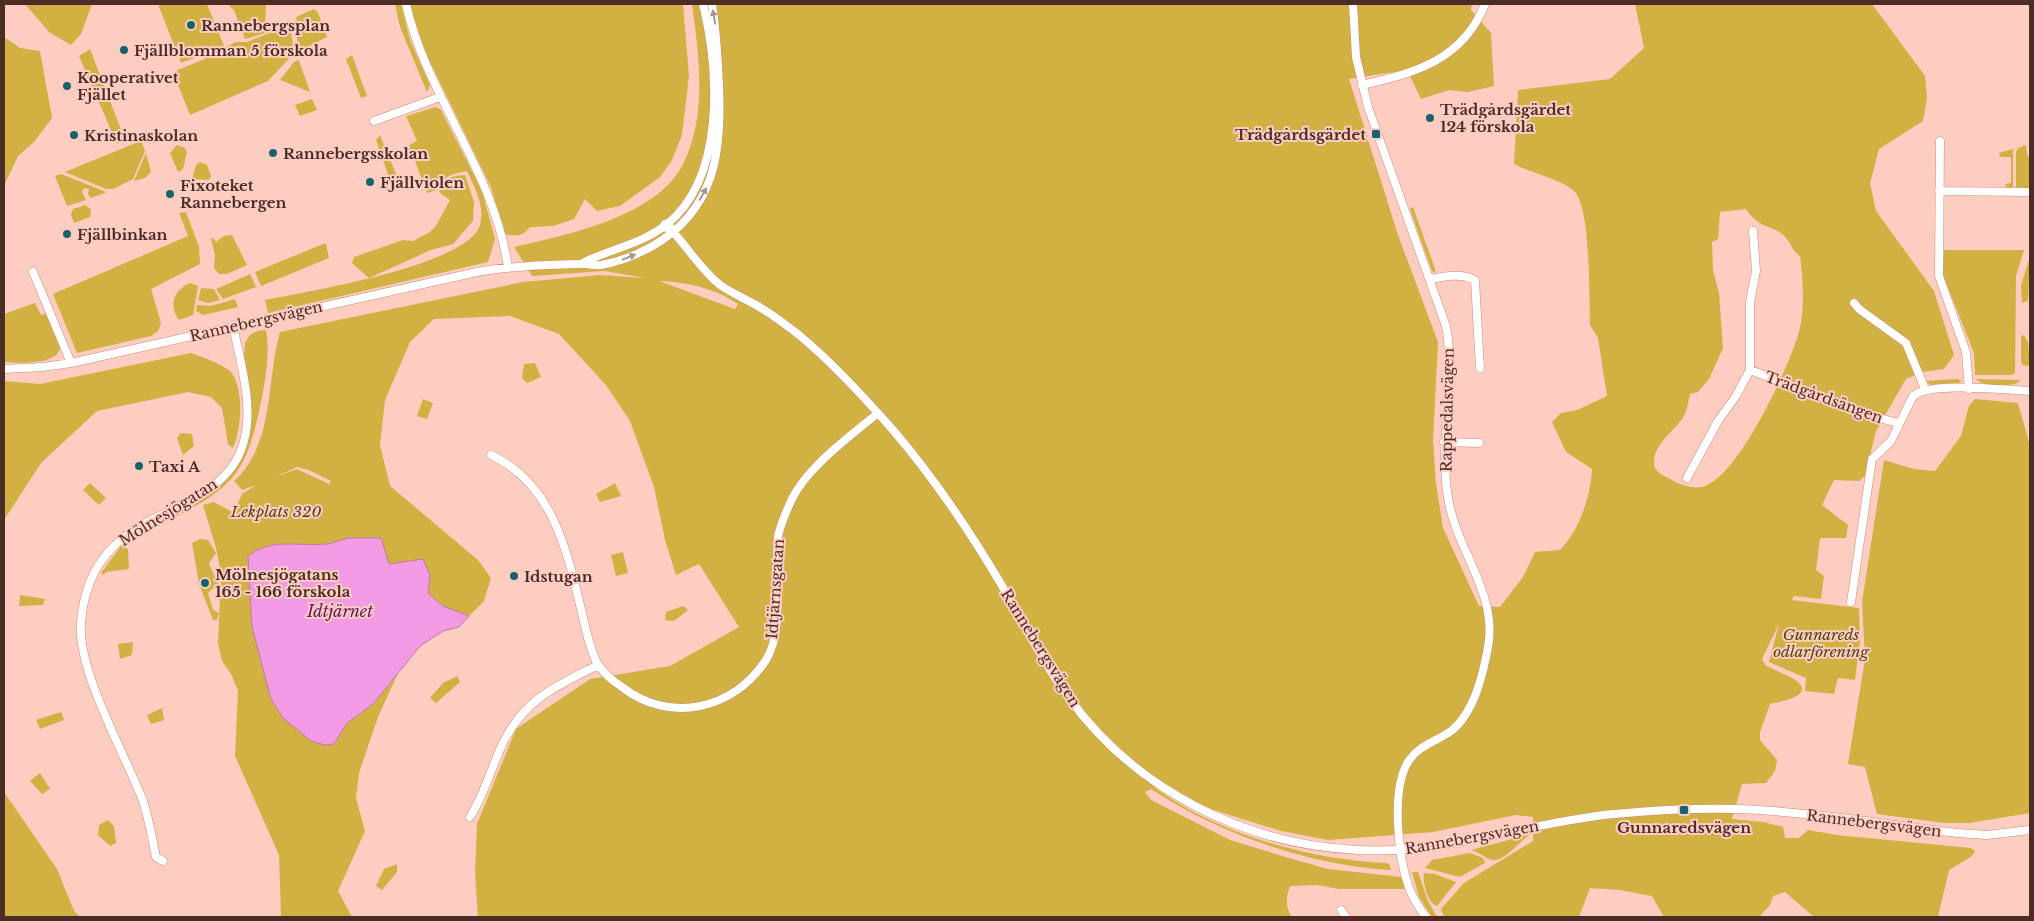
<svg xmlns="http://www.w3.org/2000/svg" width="2034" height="921" font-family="'Libre Baskerville',serif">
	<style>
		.green { fill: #d1b141; fill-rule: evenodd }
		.water { fill: #f39ae4; stroke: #c179ab }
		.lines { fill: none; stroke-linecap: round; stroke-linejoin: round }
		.street-casing { stroke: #d38978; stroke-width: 9 }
		.secondary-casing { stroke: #d38978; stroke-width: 12 }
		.street { stroke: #fff; stroke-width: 8 }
		.secondary { stroke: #fff; stroke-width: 11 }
		.oneway { fill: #a69692 }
		.poi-dot { fill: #186270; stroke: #fdcdc2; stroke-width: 2 }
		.labels { text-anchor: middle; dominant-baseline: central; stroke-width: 4; stroke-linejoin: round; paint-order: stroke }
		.poi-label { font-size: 15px; font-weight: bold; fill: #4c2d26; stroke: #fdcdc2; text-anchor: start }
		.street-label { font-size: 15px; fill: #4c2d26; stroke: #fdcdc2 }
		.park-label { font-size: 15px; font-style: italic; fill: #514312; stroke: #fdcdc2 }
		.water-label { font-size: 16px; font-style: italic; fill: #63155a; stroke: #fdcdc2 }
	</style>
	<rect width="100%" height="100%" fill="#fdcdc2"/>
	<path class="green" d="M25,4H92L81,34L71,45L49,32Z
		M158,4H207L224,46L181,63Z
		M228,4H266L265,33L245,39L234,10Z
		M395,4H401L410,40L430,85L427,92L400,27Z
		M407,4H683L689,76L682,135L672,160L660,177L620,206L597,211L585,199L574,219L553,226L530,227C523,236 516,237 505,234L491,187L427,56Z
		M692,4H1472L1471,10L1491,33L1494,86L1468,92L1449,90L1421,99L1407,70L1349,79L1398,235L1438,342L1433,441L1436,483L1443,528L1479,606L1500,607L1523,577L1535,552L1560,550C1579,531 1591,496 1592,469L1566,452L1552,422L1561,413L1577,410L1607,396L1598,338L1590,325C1589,298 1591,210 1575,192C1564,180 1528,172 1514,164L1518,90L1610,79L1644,48L1635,4H1872L1925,76L1927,98L1923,121L1879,149L1870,183L1876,211L1934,291L1954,355L1944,369L1923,372L1906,379L1876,431L1865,476L1859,481L1834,480L1822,505L1848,525L1846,538H1820L1816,570L1824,576L1821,599L1794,596L1792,600L1859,608L1860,642L1855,680L1838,678L1834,694L1805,691L1806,678L1769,662L1779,624L1762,659L1765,665C1772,669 1794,678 1798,682C1814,697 1778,702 1770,704L1760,732V740L1777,760L1775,771L1766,783L1742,784L1732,819L1763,822L1783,827L1785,838H1799L1808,830L1837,835L1971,848L1975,851L1972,856L1949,870L1938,917H1814L1785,892L1773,896L1770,905L1759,917H1664L1652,896L1619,890L1590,888L1579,917H1444L1441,909L1464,883L1533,841V817L1516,815L1433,832L1328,840L1281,831L1204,807L1163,782L1154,787C1216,834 1309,859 1385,863L1389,864L1391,870C1309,866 1218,833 1151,789L1145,792L1151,800L1230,840L1289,858L1328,869L1401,877L1406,889H1339L1317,885L1290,886C1286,896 1285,908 1292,917H478L475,873L477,824L516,729L590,679L670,666L739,627L699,564L676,575L665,540L654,487L630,421L606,385L559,334L510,316L434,319L410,342L385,400L380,445L390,486L478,560L491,578L484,601L469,616L443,606L428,593L430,575L389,564L381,538C363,540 344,542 326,544C298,547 273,537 248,556L252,627L283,717L311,741L325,745L334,744L347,723L373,704L398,673L378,717L359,773L356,798L365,831L338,891L352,917H281L279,855L235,756L238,691L231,674L222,661L218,643L221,574L216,548L203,505L214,502L234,513L242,494L256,485L242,490L234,481C275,444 266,381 280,332L523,282L600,275L646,278L604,271L532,276L514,247C566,235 655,217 682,166C708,117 699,56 692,4ZM1746,209C1760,231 1775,224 1786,238C1793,246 1790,248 1800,256C1803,278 1805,311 1799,332C1789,367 1740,473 1705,486C1694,490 1681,485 1672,480C1665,476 1654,473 1654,463C1654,444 1672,433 1682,419C1687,413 1688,402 1690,394L1698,392L1709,379L1723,348L1719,293L1713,270L1712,242L1718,239L1720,212ZM659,281C687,282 715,288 738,304L735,309ZM297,467L309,470L331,481L324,493L329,484L297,469L275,477Z
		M314,9L318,13L327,37L300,51L293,22L297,20L296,17Z
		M289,25L295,52L268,81L190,115L173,72L214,55L235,42H247Z
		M4,37L20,48L40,51L52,118L34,142L18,156L4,186Z
		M90,49L125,140L117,144L79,56Z
		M352,55L367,96L361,98L346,59Z
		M298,60L299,61L310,92L280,80L294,62Z
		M312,99L317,110L300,116L295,105Z
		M436,107L441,110L482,191L495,239L488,262L268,313L265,300C304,292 468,266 480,225C485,205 475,189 467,171C452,174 444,175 437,190L427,193L409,145L417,141L406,116Z
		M380,135L402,189L394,191L376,140Z
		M138,142L142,143L145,151L133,179L113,189H106L65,172Z
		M177,145L185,148L187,152L183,169L178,172L170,153Z
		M2026,145L2027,154L2030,159V188L2016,189V152L2018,148Z
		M2013,149V188H2006L2005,184L2011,183V157H2000L1999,153Z
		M146,153L151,172L145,178L134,181Z
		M200,162L207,165L211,176L209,180L192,179L196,165Z
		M61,174L106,192H107L91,198L88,194L89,189L84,188L82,192L86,200L67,206L55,176Z
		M465,175L474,202L473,221L453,244L431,250L369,278L352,263L354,257L403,240L413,241L430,232L436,226L450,200L439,192C444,178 451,176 465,175Z
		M85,205L91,209L90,217L74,223L71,215L73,209Z
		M1413,207L1435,269V273L1432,271L1410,209Z
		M186,212L199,247L200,264L151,289L161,323L158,331L151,336L77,353L53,294L188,236L179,213Z
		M232,235L247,265L227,274H219L214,268L215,255L211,239L213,238L216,242L224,236Z
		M323,244H326L329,258L261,286L255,272Z
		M1944,250H2024L2016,276L2015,373L2011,375H1975L1974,353L1943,275Z
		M2030,257L2028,301L2022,303L2021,285Z
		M250,274L256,287L223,299L216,289Z
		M190,283L198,286L193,315L179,320C168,305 174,290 190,283Z
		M201,288L214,289L220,300L208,303L198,300Z
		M235,299L238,307L203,315L196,311L197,305L211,306Z
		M35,303L41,315L48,313C51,323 58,333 60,343C64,366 19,363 4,362V314Z
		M266,330C270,354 266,378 261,402C250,452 244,479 197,505C186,511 176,517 165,521V517L197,501L222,483L230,473L249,434L252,418L251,398L244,355L245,344C249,333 254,331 266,330Z
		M2024,335L2028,342L2030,364L2028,366L2022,365L2021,361V336Z
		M191,353C203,358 226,364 233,375C244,393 241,430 233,448L228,444L222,408L211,397L188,392L97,411L41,463L4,520V381L40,384Z
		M535,363L541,377L527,383L522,378L524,364Z
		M1957,379L1962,381L1957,384L1931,385L1926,381Z
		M1976,379L2018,380L2020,381C2012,388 1983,387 1976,379Z
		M423,399L433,403L427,419L417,416Z
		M1975,399L2018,403L2030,446V813L1969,823H1944L1877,814L1865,767L1848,764L1865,659L1862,602L1884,460L1914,469L1935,471L1961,436L1969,406Z
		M181,433L192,434L194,446L183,455L177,438Z
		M90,483L106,498L99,505L83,490Z
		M615,483L621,496L600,502L596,494Z
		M200,539L208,540L216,553L209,563L218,584L208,593L213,610L219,613L217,620H213L199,584L192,543Z
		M121,546L128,549L129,569L106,572L104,575L101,573Z
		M623,552L628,573L616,576L611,555Z
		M20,595L45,599L43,605L19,606Z
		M683,606L688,610L674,621L665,620L666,612Z
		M133,642L132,655L120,659L118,644Z
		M457,676L460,682L436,703L430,698L443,683Z
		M162,708L164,720L151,724L147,715Z
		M61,712L64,720L40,729L36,720Z
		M40,773L50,789L42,794L30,781Z
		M4,792L57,869L74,911L80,917H4Z
		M108,820L114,826L116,843L110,846L98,835L99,825Z
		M1531,834C1520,840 1505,862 1492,860C1485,858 1479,852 1471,850Z
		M1470,853L1483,858L1485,863L1460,877L1425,868L1432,860Z
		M397,864V872L382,890L376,886L384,869Z
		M1412,872H1418L1428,901L1437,917H1432L1419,897Z
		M1424,873L1435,874L1456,882L1437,906C1428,904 1422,881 1424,873Z"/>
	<path class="water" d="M348,538H381L389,564L423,559L430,575L428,593L443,606L469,616L459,627L443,631L420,646L373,704L347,723L334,744L325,745L311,741L283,718L271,699L252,627L248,556C273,537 297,547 326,544C333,543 341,540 348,538Z"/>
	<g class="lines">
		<g class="street-casing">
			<path id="street" d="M406,4C427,97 495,172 508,268
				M1353,4L1356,57L1368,107L1446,326C1457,384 1437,444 1449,503C1458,551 1498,596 1488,647C1483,675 1474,713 1451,731C1437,741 1420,745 1410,759C1390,786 1398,857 1409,888C1413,898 1419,908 1426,917
				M1362,85C1415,73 1463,60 1485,4
				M374,121L440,97
				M1940,141L1939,276L1966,352L1969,389
				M1939,191L2030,192
				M673,232C689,249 702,271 720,285C733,294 748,300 761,308C775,316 787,326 799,335C833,363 864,397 893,430C934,478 969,530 1001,584C1023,622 1043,663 1069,698C1136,790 1245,845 1358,850C1445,855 1528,822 1614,814C1655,810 1697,808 1739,809C1812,812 1885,824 1957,833L1987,835L2030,830
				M584,262C611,249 641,244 666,225C726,178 719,70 703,4
				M33,272L71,363
				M1431,279C1445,276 1462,273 1475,280L1480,368
				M1854,303L1859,309L1906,343L1925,389
				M4,369L43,367L71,363L477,272C510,266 545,265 579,264C586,263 594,266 601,265C619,262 636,255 651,247C715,211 722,153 719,87C718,59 716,31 712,4
				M1750,370L1872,416L1898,423
				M1444,442L1479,443
				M491,455C552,483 567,550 581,609C585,626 589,647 597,663C602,672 613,681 622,687C669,724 734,710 766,660C785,630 774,573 778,537C780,525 786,512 791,501C806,468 849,437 878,413
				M1687,478L1718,421L1736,396L1750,370V302L1756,271L1753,231
				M1851,602L1872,459L1891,441L1913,396C1930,381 2005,390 2030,391
				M470,817C485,793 491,768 503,743C524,699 557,686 598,665
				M163,861L156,857C152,838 149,819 143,801C125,754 77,671 81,623C90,497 222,526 244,441C254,404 240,362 233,325
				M1341,910L1346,917"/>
		</g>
		<g class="secondary-casing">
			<path id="secondary" d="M666,225L673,232"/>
		</g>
		<use href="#street" class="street"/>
		<use href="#secondary" class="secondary"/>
	</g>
	<defs><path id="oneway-solid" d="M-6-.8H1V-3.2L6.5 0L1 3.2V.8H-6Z" transform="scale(1.25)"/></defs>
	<g class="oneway">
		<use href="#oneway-solid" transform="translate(714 17) rotate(-100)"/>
		<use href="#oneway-solid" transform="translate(703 194) rotate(-61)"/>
		<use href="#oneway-solid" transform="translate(629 257) rotate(-22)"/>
	</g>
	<g class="poi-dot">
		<circle cx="191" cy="25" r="5"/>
		<circle cx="124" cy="50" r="5"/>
		<circle cx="67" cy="86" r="5"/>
		<circle cx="1430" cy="118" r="5"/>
		<rect x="1371" y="129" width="10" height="10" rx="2.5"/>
		<circle cx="74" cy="135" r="5"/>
		<circle cx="273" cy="153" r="5"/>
		<circle cx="370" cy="182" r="5"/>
		<circle cx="170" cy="194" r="5"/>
		<circle cx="67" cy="234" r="5"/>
		<circle cx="139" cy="466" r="5"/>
		<circle cx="514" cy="576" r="5"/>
		<circle cx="205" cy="583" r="5"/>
		<rect x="1679" y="805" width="10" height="10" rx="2.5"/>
	</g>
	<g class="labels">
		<g class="poi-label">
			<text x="201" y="25">Rannebergsplan</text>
			<text x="134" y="50">Fjällblomman 5 förskola</text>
			<text x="77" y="77">Kooperativet<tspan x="77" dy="17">Fjället</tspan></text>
			<text x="1440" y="109">Trädgårdsgärdet<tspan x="1440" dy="17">124 förskola</tspan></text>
			<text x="1366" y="134" text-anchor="end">Trädgårdsgärdet</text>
			<text x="84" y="135">Kristinaskolan</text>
			<text x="283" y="153">Rannebergsskolan</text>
			<text x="380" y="182">Fjällviolen</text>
			<text x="180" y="185">Fixoteket<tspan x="180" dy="17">Rannebergen</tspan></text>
			<text x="77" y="234">Fjällbinkan</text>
			<text x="149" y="466">Taxi A</text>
			<text x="215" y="574">Mölnesjögatans<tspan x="215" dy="17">165 - 166 förskola</tspan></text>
			<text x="524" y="576">Idstugan</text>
			<text x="1684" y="827" text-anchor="middle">Gunnaredsvägen</text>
		</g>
		<g class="street-label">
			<text transform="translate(256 321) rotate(-13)">Rannebergsvägen</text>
			<text transform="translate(1824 397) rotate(20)">Trädgårdsängen</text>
			<text transform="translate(1447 410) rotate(-89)">Rappedalsvägen</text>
			<text transform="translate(168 512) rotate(-32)">Mölnesjögatan</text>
			<text transform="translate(775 589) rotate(-86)">Idtjärnsgatan</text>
			<text transform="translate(1041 648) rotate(58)">Rannebergsvägen</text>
			<text transform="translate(1874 823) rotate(7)">Rannebergsvägen</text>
			<text transform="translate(1472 837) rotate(-10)">Rannebergsvägen</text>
		</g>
		<g class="park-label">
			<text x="276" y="511">Lekplats 320</text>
			<text x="1821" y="634">Gunnareds<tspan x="1821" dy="17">odlarförening</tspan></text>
		</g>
		<g class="water-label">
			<text x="340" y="611">Idtjärnet</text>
		</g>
	</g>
	<rect width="2034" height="921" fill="none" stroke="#4c2d26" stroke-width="10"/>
</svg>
